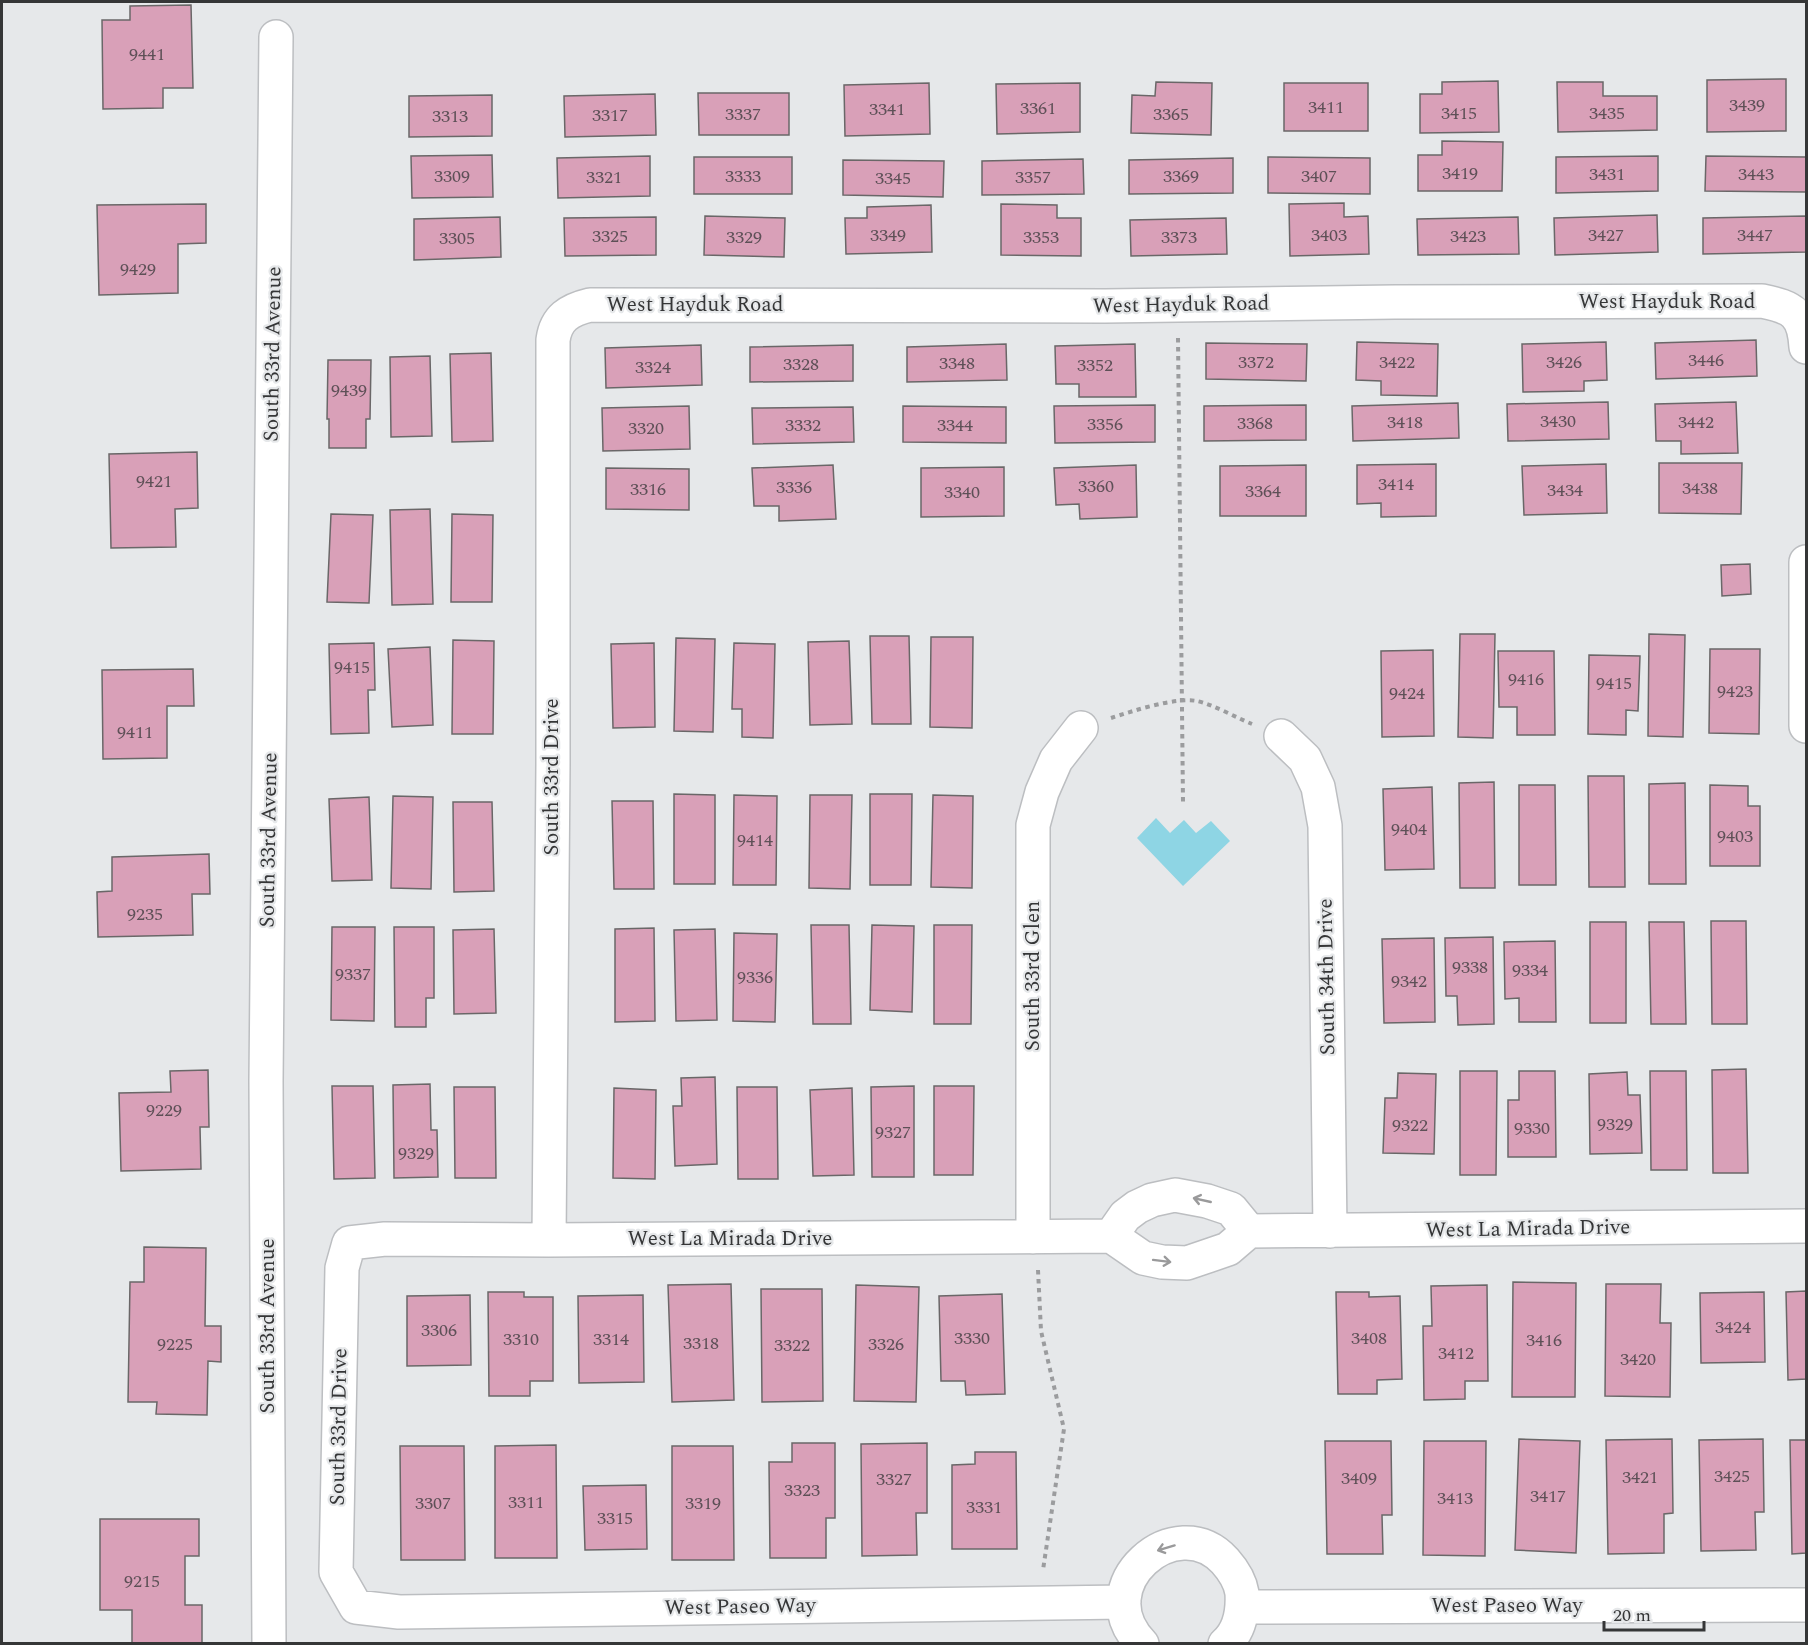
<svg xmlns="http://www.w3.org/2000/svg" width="1808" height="1645" font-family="Spectral,serif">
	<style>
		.water { fill: #8ed5e4 }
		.building { fill: #d9a0b8; stroke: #6a6768; stroke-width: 1.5 }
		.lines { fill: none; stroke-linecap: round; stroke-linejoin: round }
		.minor-casing { stroke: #bcbec1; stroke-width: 36 }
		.path { stroke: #9b9c9e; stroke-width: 4; stroke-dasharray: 4.5 4.5; stroke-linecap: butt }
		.minor { stroke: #fff; stroke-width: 33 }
		.oneway { stroke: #9a9a9b }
		.labels { text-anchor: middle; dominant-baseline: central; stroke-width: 4.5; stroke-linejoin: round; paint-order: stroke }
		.number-label { font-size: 18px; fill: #5e5057 }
		.street-label { font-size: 21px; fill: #353637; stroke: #e6e8ea }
	</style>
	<rect width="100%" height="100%" fill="#e6e8ea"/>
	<path class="water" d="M1156,818L1170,833L1184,820L1196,833L1211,821L1230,841L1183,886L1137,838Z"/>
	<path class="building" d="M191,5L193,88H163V108L103,109L102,20H130V6Z
		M1786,79V131L1707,132V80Z
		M1498,81L1499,132L1420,133V94H1442V82Z
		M1156,82L1212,83L1211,135L1131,133L1132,95L1155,96Z
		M1557,82H1603V96H1657V130L1558,132Z
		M929,83L930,134L845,136L844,85Z
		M1080,83V132L997,134L996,84Z
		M1284,83H1368V131H1284Z
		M698,93H789V135H699Z
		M655,94L656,135L565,137L564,96Z
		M492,95V136L409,137V96Z
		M1442,141L1503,142L1502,191H1418V155H1442Z
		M492,155L493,197L412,198L411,156Z
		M650,156V196L558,198L557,158Z
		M1658,156V191L1556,193V157Z
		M1706,156L1806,157V192L1705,191Z
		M694,157H792V194H694Z
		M1268,157L1370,158V194L1268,193Z
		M1233,158V193L1129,194V160Z
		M1083,159L1084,194L982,195V161Z
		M843,160L944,161L943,197L843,195Z
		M1344,203V217L1368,216L1369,254L1290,256L1289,204Z
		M206,204V243L178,244V293L99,295L97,205Z
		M1001,204L1057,205V218H1081V256L1001,255Z
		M931,205L932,252L846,254L845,218H867V207Z
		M1657,215L1658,252L1555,255L1554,218Z
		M705,216L785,218L784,257L704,255Z
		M1806,216V252L1703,254V218Z
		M500,217L501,257L414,260V219Z
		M656,217V255L565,256L564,218Z
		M1518,217L1519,254L1418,255L1417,219Z
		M1226,218L1227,254L1131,256L1130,220Z
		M1756,340L1757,376L1656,379L1655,343Z
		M1357,342L1438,344L1437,396L1381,395V381L1356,380Z
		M1606,342L1607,380L1584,381V391L1523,392L1522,344Z
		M1206,343L1307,344L1306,381L1206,379Z
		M1006,344L1007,380L907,382V347Z
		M1135,344L1136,397H1079V384H1056L1055,346Z
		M701,345L702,385L606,388L605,348Z
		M853,345V381L750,382V347Z
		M491,353L493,441L452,442L450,354Z
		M430,356L432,436L391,437L390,357Z
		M328,360H371L370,419H366V448H329V419H327Z
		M1608,402L1609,439L1508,441L1507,404Z
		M1736,402L1738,453L1681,454V441H1656L1655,404Z
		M1458,403L1459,438L1353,441L1352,406Z
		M1155,405V442L1055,443L1054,406Z
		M1306,405V440L1204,441V406Z
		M689,406L690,449L603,451L602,408Z
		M903,406L1006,407V443L903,442Z
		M853,407L854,442L753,444L752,408Z
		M197,452L198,508L175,509L176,547L111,548L109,454Z
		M1659,463H1742L1741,514L1659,513Z
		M1436,464V516L1381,517V503L1357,504V465Z
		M1606,464L1607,513L1524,515L1522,466Z
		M833,465L836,519L779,521V506H754L752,468Z
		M1136,465L1137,517L1080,519L1079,504L1056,505L1054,468Z
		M1306,465V516H1220V466Z
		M1004,467V516L921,517V468Z
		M606,468L689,469V510L606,509Z
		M430,509L433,604L392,605L390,510Z
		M331,514L373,515L369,603L327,602Z
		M452,514L493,515L492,602H451Z
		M1750,564L1751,594L1722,596L1721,565Z
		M1460,634H1495L1493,738L1458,737Z
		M1649,634L1685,635L1683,737L1648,736Z
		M870,636H909L911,724H872Z
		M931,637H973L972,728L930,727Z
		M676,638L715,639L713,732L674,731Z
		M453,640L494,641L493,734H452Z
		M849,641L852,724L810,725L808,642Z
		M374,643L375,690H368L369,733L331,734L329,644Z
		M654,643L655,727L613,728L611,644Z
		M734,643L775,644L773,738L742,737V709H732Z
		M430,647L433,725L392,727L388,649Z
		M1710,649H1760L1759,734L1709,733Z
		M1433,650L1434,736L1382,737L1381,651Z
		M1498,651H1554L1555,735H1517V707H1499Z
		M1589,655L1640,656L1638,711L1626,710V735L1588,734Z
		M193,669L194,706H167V758L103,759L102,670Z
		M1588,776H1624L1625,887H1589Z
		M1494,782L1495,888H1460L1459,783Z
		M1685,783L1686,884H1649V784Z
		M1519,785H1555L1556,885H1519Z
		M1710,785L1748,786V806H1760V866H1710Z
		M1432,787L1434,869L1385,870L1383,789Z
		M674,794L715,795V884H674Z
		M870,794H912L911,885H870Z
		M734,795L777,796L776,885H733Z
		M810,795H852L850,889L809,888Z
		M933,795L973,796L972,888L931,887Z
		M393,796L433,797L431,889L391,888Z
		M369,797L372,880L332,881L329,799Z
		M612,801H653L654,889H614Z
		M453,802H492L494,891L454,892Z
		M209,854L210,894H192L193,935L98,937L97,892L112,891V857Z
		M1711,921H1746L1747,1024H1712Z
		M1590,922H1626V1023H1590Z
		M1649,922H1684L1686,1024H1651Z
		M811,925H849L851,1024H813Z
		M872,925L914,926L912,1012L870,1010Z
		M934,925H972L971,1024H934Z
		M332,927H375L374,1021L331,1020Z
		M394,927H434V998H426V1027H395Z
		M654,928L655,1021L615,1022V929Z
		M494,929L496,1013L454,1014L453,930Z
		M715,929L717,1020L676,1021L674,930Z
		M734,933L777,934L775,1022L733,1021Z
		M1493,937L1494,1024L1458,1025L1457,996H1446L1445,938Z
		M1434,938L1435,1022L1384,1023L1382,939Z
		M1555,941L1556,1022H1519V998L1505,999L1504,942Z
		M1746,1069L1748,1173H1713L1712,1070Z
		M208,1070L209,1127H200L201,1169L121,1171L119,1093L171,1092L170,1071Z
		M1460,1071H1497L1496,1175H1460Z
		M1519,1071H1555L1556,1157H1508V1100H1519Z
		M1650,1071H1686L1687,1170H1651Z
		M1627,1072L1628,1095H1640L1642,1153L1590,1154L1589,1074Z
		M1398,1073L1436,1074L1434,1154L1383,1153L1385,1098H1397Z
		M715,1077L717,1164L675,1166L673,1106H682L681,1078Z
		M430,1084L431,1130H437L438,1177L394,1178L393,1085Z
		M332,1086H373L375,1178L334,1179Z
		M914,1086V1177H872L871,1087Z
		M934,1086H974L973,1175H934Z
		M454,1087H495L496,1178H455Z
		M737,1087H777L778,1179H738Z
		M614,1088L656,1090L655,1179L613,1178Z
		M852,1088L854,1175L813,1176L810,1090Z
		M144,1247L206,1248L205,1326H221V1362L208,1361L207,1415L156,1414L157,1402H128L130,1282H144Z
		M1513,1282L1576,1283L1575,1397H1512Z
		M731,1284L734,1400L672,1402L668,1285Z
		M1606,1284H1661L1660,1323H1671L1670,1397L1605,1396Z
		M856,1285L919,1287L916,1402L854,1401Z
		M1487,1285L1488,1381H1465V1399L1424,1400L1423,1326H1432L1431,1286Z
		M761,1289H822L823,1401L762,1402Z
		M1806,1291V1379L1788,1380L1786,1292Z
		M488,1292H524V1297H553V1381H530V1396H489Z
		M1336,1292H1369V1297L1400,1296L1402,1379L1377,1380V1394H1338Z
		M1764,1292L1765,1362L1701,1363L1700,1293Z
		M1002,1294L1005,1394L966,1395L965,1381H941L939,1296Z
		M470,1295L471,1365L407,1366V1296Z
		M643,1295L644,1382L579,1383L578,1296Z
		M1519,1439L1580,1441L1576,1553L1515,1550Z
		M1672,1439L1673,1513L1664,1514V1553L1608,1554L1606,1440Z
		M1763,1439L1764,1512H1755L1756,1550L1701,1551L1699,1440Z
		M1790,1440H1806V1553L1792,1554Z
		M1325,1441H1391L1392,1515H1382L1383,1554H1327Z
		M1424,1441H1486L1485,1556L1423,1555Z
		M792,1443H835V1518H826V1558H770L769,1462H792Z
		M927,1443V1513H916L917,1555L862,1556L861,1444Z
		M556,1445L557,1558H495V1446Z
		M400,1446H464L465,1560H401Z
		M672,1446H733L734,1560H672Z
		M975,1452H1016L1017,1549H952V1465L975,1464Z
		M646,1485L647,1549L585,1550L583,1486Z
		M100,1519H199V1556H185V1605H202V1644H132V1610H100Z"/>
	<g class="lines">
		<g class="minor-casing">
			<path id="minor" d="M1806,562V726
				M1281,736L1305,759L1318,787L1325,826L1330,1231
				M1111,1236L1125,1216L1137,1207L1152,1200L1175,1195L1207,1201L1231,1209L1249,1231
				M1033,1237V825L1042,792L1056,760L1081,728
				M549,1240L553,764V340C556,318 569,310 590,305L1105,306L1395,302L1762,301C1793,307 1804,314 1806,347
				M1124,1602L399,1612L356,1607L336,1572L342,1268L349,1243L385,1239L549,1240L1111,1236L1143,1258L1162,1262L1187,1263L1228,1249L1249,1231L1806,1226
				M1243,1607L1806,1605
				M269,1644L266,1081L276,37
				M1142,1644C1085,1586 1176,1507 1225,1561C1233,1570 1240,1580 1242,1593C1243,1611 1240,1631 1225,1644"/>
		</g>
		<path class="path" d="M1178,338L1183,802
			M1111,718C1133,711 1174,697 1197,701C1212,704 1237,718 1252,724
			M1038,1270L1041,1331L1064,1429L1043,1570"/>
		<use href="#minor" class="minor"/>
	</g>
	<defs><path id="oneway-shaft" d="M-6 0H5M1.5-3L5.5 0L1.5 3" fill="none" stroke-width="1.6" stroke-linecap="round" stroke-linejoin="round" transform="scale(1.5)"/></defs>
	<g class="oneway">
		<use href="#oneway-shaft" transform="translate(1202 1200) rotate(-167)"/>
		<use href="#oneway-shaft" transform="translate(1162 1261) rotate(7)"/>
		<use href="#oneway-shaft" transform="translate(1166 1548) rotate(163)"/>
	</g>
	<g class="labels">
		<g class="number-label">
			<text x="147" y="54">9441</text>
			<text x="1747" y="105">3439</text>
			<text x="1326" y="107">3411</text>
			<text x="1038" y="108">3361</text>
			<text x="887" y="109">3341</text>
			<text x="1459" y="113">3415</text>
			<text x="1607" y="113">3435</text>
			<text x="743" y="114">3337</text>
			<text x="1171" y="114">3365</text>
			<text x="610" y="115">3317</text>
			<text x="450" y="116">3313</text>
			<text x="1460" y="173">3419</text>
			<text x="1607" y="174">3431</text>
			<text x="1756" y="174">3443</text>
			<text x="452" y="176">3309</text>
			<text x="743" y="176">3333</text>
			<text x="1181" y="176">3369</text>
			<text x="1319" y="176">3407</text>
			<text x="604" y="177">3321</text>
			<text x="1033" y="177">3357</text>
			<text x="893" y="178">3345</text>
			<text x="888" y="235">3349</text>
			<text x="1329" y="235">3403</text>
			<text x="1606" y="235">3427</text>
			<text x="1755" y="235">3447</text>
			<text x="610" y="236">3325</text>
			<text x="1468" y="236">3423</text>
			<text x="744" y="237">3329</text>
			<text x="1041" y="237">3353</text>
			<text x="1179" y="237">3373</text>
			<text x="457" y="238">3305</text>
			<text x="138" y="269">9429</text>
			<text x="1706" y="360">3446</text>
			<text x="1256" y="362">3372</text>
			<text x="1397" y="362">3422</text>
			<text x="1564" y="362">3426</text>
			<text x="957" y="363">3348</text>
			<text x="801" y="364">3328</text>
			<text x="1095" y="365">3352</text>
			<text x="653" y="367">3324</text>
			<text x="349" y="390">9439</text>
			<text x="1558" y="421">3430</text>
			<text x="1405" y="422">3418</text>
			<text x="1696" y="422">3442</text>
			<text x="1255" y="423">3368</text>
			<text x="1105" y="424">3356</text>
			<text x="803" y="425">3332</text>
			<text x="955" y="425">3344</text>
			<text x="646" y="428">3320</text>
			<text x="154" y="481">9421</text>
			<text x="1396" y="484">3414</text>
			<text x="1096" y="486">3360</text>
			<text x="794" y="487">3336</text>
			<text x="1700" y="488">3438</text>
			<text x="648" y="489">3316</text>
			<text x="1565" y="490">3434</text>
			<text x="1263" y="491">3364</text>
			<text x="962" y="492">3340</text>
			<text x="352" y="667">9415</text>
			<text x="1526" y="679">9416</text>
			<text x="1614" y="683">9415</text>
			<text x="1735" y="691">9423</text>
			<text x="1407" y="693">9424</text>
			<text x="135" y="732">9411</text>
			<text x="1409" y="829">9404</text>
			<text x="1735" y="836">9403</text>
			<text x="755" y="840">9414</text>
			<text x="145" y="914">9235</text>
			<text x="1470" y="967">9338</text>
			<text x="1530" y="970">9334</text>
			<text x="353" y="974">9337</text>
			<text x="755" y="977">9336</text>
			<text x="1409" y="981">9342</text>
			<text x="164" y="1110">9229</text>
			<text x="1615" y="1124">9329</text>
			<text x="1410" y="1125">9322</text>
			<text x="1532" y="1128">9330</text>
			<text x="893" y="1132">9327</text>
			<text x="416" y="1153">9329</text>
			<text x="1733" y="1327">3424</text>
			<text x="439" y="1330">3306</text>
			<text x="972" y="1338">3330</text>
			<text x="1369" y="1338">3408</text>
			<text x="521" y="1339">3310</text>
			<text x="611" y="1339">3314</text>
			<text x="1544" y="1340">3416</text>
			<text x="701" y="1343">3318</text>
			<text x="175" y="1344">9225</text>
			<text x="886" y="1344">3326</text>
			<text x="792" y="1345">3322</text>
			<text x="1456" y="1353">3412</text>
			<text x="1638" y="1359">3420</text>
			<text x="1732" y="1476">3425</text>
			<text x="1640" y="1477">3421</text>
			<text x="1359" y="1478">3409</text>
			<text x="894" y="1479">3327</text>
			<text x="802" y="1490">3323</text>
			<text x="1548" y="1496">3417</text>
			<text x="1455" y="1498">3413</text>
			<text x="526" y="1502">3311</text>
			<text x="433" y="1503">3307</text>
			<text x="703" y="1503">3319</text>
			<text x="984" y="1507">3331</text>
			<text x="615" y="1518">3315</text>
			<text x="142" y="1581">9215</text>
		</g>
		<g class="street-label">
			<text x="1667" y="302">West Hayduk Road</text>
			<text x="695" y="305">West Hayduk Road</text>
			<text transform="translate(1181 305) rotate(-1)">West Hayduk Road</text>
			<text transform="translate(273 354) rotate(-89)">South 33rd Avenue</text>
			<text transform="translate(552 777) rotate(-90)">South 33rd Drive</text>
			<text transform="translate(269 840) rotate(-89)">South 33rd Avenue</text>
			<text transform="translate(1033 976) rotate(-90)">South 33rd Glen</text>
			<text transform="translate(1327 977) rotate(-91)">South 34th Drive</text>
			<text transform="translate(1528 1229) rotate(-1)">West La Mirada Drive</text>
			<text x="730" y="1239">West La Mirada Drive</text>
			<text transform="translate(268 1326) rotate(-90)">South 33rd Avenue</text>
			<text transform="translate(339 1427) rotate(-89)">South 33rd Drive</text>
			<text x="1507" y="1606">West Paseo Way</text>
			<text transform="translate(740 1607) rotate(-1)">West Paseo Way</text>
		</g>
	</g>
	<rect width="1808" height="1645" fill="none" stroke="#353637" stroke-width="6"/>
	<path d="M1604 1621v9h100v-9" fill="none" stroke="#353637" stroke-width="3"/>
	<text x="1613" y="1621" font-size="18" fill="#353637" stroke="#e6e8ea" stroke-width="4.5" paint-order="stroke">20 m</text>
</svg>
